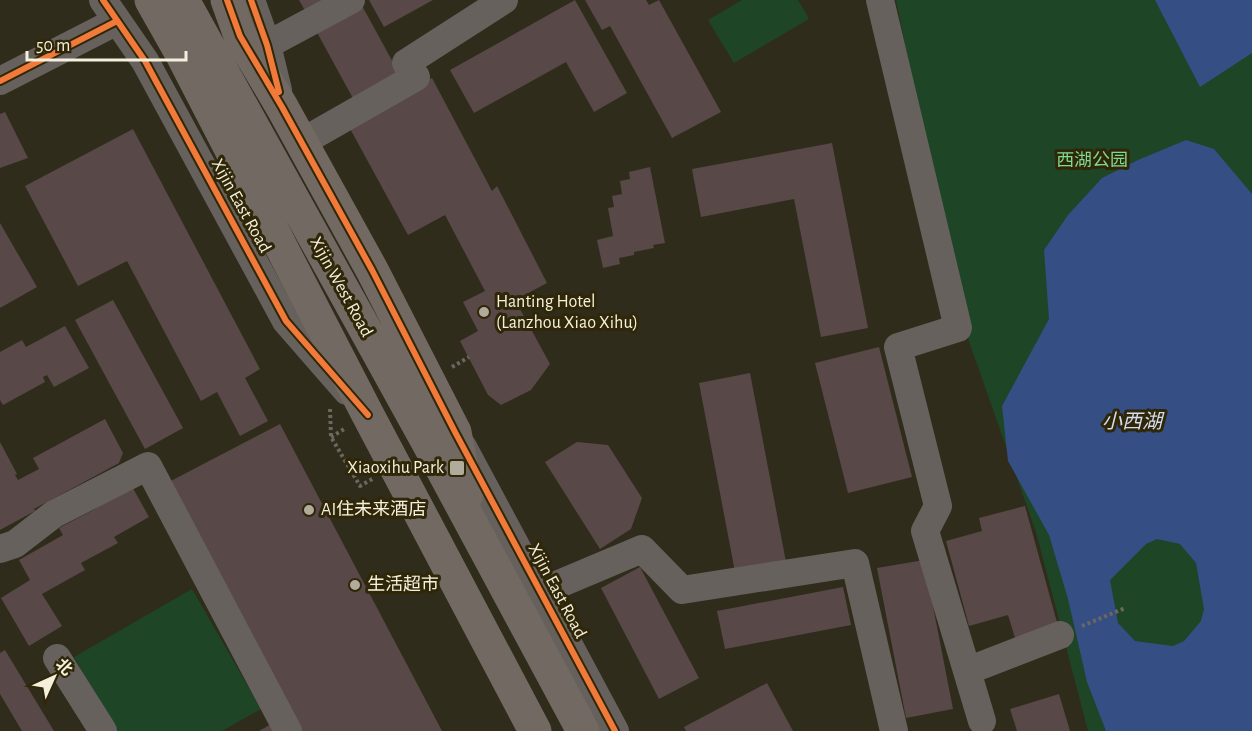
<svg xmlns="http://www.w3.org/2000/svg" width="1252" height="731" font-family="'Alegreya Sans','Noto Sans SC',sans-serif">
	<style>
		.green { fill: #1e4526 }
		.water { fill: #354e84; fill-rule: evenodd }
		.building { fill: #584848 }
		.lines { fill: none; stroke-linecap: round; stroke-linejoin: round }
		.path { stroke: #6c6760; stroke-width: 4; stroke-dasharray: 3 3; stroke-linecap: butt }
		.minor { stroke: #66615c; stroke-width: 28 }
		.major { stroke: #716962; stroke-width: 33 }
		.cycleway-casing { stroke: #2f2707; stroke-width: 10 }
		.cycleway { stroke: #f17a3a; stroke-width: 6 }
		.poi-dot { fill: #b0ab9a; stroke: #2f2707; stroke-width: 2 }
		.labels { text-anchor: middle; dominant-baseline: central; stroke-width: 6; stroke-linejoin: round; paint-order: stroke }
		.park-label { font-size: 18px; fill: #7cda93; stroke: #2f2707 }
		.street-label { font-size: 18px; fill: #f5f0de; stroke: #2f2707 }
		.poi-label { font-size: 18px; fill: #f5f0de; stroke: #2f2707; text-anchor: start }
		.water-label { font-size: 20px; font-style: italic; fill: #d3ddef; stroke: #2f2707 }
	</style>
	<rect width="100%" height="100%" fill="#302c1b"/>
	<path class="green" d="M742,0H798L809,19L734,63L708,20Z
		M896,0H1252V731H1088L1036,532L959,313Z
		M192,589L261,709L222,731H116L74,657Z"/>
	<path class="water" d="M1155,0H1252V53L1200,87Z
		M1186,140L1214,149L1252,194V731H1106L1087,682L1068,599L1049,535L1008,461L1002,406L1049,319L1044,250L1068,215L1102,178L1138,160ZM1157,539L1180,544L1196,563L1204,609L1201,621L1184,641L1173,646L1135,641L1118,623L1110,580L1146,544Z"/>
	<path class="building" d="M299,0H338L308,16Z
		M369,0H433L384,27Z
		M575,0L627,93L594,112L566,62L474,113L450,70Z
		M585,0H646L649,5L659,0L721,112L672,138L610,26L602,30Z
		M360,2L401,77L355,102L314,27Z
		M432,78L492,191L497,186L547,283L515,300L550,364L531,390L501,405L488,395L460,341L478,331L463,302L485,291L445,215L408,235L347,123Z
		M5,112L28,158L0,168V114Z
		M133,129L260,369L245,378L268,421L240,436L217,392L201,401L127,261L78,286L25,186Z
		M832,143L868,328L821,337L794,199L701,217L692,169Z
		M650,167L665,243L653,245L654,248L634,252V255L619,258L620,264L603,268L597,240L613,236L608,208L614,207L612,196L622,194L620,181L630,179L629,172Z
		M0,223L37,287L0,308Z
		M113,300L183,428L145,449L75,320Z
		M65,326L89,368L54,387L47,375L43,377L45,382L3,405L0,400V352L22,340L26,347Z
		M879,347L912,477L848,493L815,363Z
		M750,373L786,562L735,572L699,383Z
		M105,419L123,453L119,463L34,509L35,511L0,530V442L17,474L15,475L18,480L39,469L33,458Z
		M280,424L442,731H298L167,483Z
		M577,442L608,445L642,498L631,529L600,549L545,462Z
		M129,481L149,517L114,537L118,543L81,563L85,570L42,594L62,626L29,646L1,598L30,580L19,560L63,535L59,528L95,509Z
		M1025,506L1058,626L1015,638L1008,615L969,626L946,541L982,531L979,518Z
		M924,560L953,709L906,718L877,568Z
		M640,567L699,678L659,699L601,588Z
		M843,587L851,625L725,649L717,611Z
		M5,650L54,731H22L0,694V653Z
		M767,683L793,731H686L684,727Z
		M1059,694L1070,731H1017L1010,709Z
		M273,723L277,731H259Z"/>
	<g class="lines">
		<path class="path" d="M452,367L469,357
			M330,409L331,437L360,486L374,478
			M331,437L346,428
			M1082,626L1125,608"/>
		<path class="minor" d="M103,0L145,61L286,321L347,391
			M251,0L267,45L278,90
			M880,0L958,328L898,347L938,506L925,531L982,721
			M267,45L351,0
			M0,81L117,21
			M302,142L416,77L406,63L504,0
			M463,447L615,731
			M0,549L15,544L54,514L148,466L288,731
			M540,592L642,549L682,590L855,563L894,731
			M57,658L103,731
			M967,671L1060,635"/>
		<path class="major" d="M151,0L181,53L368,415L535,731
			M183,0L428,443L583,731
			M227,0L240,36L282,107L372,270L455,432L467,495"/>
		<g class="cycleway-casing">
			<path id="cycleway" d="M103,0L145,61L286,321L368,415
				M227,0L240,36L282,107L372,270L455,432L615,731
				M251,0L267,45L279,92
				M0,81L117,21"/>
		</g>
		<use href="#cycleway" class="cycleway"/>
	</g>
	<g class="poi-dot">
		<circle cx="484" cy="312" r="6"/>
		<rect x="449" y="460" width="16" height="16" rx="3"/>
		<circle cx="309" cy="510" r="6"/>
		<circle cx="355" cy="585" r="6"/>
	</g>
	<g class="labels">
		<g class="park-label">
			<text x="1092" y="161">西湖公园</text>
		</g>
		<g class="street-label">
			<text transform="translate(241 206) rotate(61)">Xijin East Road</text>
			<text transform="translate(341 287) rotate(61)">Xijin West Road</text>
			<text transform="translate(557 591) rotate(62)">Xijin East Road</text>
		</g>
		<g class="poi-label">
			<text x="496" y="302">Hanting Hotel<tspan x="496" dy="21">(Lanzhou Xiao Xihu)</tspan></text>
			<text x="444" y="468" text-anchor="end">Xiaoxihu Park</text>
			<text x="321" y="510">AI住未来酒店</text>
			<text x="367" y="585">生活超市</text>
		</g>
		<g class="water-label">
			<text x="1132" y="422">小西湖</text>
		</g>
	</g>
	<g transform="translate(54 677) rotate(45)" stroke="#2f2707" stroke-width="4.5" paint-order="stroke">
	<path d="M0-4.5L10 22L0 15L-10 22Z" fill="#f5f0de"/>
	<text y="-9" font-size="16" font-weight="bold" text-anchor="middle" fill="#f5f0de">北</text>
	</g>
	<path d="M27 51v9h159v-9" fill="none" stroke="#f5f0de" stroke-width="3"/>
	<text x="36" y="51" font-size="18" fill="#f5f0de" stroke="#2f2707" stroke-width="4.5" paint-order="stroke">50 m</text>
</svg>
